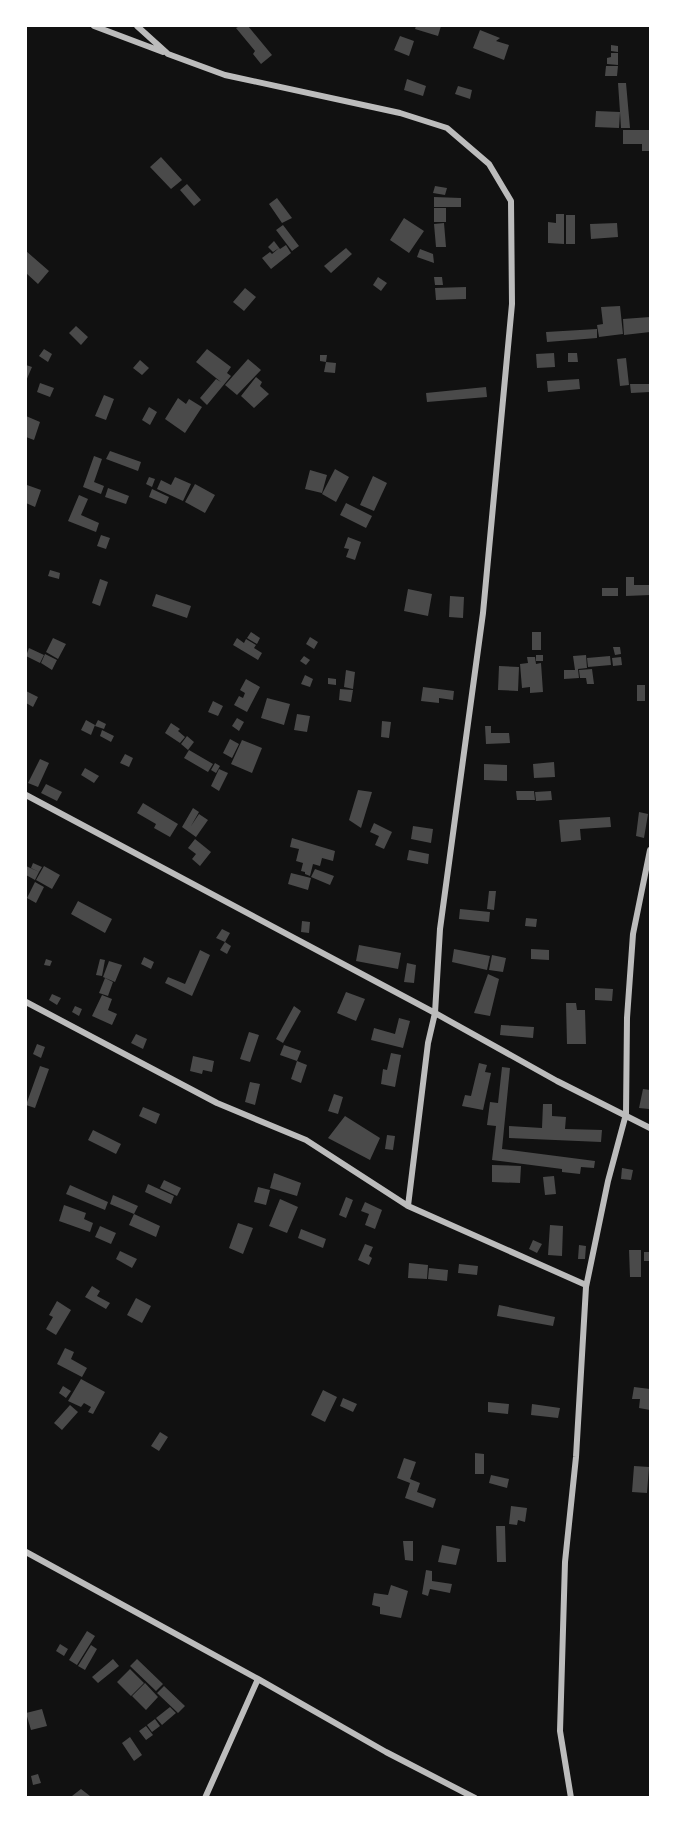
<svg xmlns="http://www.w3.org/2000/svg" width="676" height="1823" font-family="Figtree,sans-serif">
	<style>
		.building { fill: #4a4a4a }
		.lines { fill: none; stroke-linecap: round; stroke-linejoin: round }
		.minor { stroke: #bcbcbc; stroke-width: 6 }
	</style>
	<rect width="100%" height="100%" fill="#111"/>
	<path class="building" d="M240,26H248L272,55L261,64L253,54L255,51L236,28Z
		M416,26H441L438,36L415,29Z
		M480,30L500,38L496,41L509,45L504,60L473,48Z
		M400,36L414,41L409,56L394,50Z
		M611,45L618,46V52L611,51Z
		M611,53H618V65L607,64V58L611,57Z
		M606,66H618L617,76H605Z
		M407,79L426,86L423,96L404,90Z
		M618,83H626L630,128H621L620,112L619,128L595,127L596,111L620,112Z
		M458,86L472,90L470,99L455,94Z
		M623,130H650V151H642V144H623Z
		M161,157L182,180L171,189L150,167Z
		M187,184L201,200L194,206L180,190Z
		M435,186L447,188L445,195L433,193Z
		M434,197L461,198V207H434Z
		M277,198L292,218L282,223L269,204Z
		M434,208H446V222H434Z
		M556,214H564V244L548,243V222L556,223Z
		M566,215H575V244H566Z
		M404,218L424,231L409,253L390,240Z
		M444,223L446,247H436L434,224Z
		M617,223L618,237L591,239L590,224Z
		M283,225L299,246L292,251L276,230Z
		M274,241L280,249L286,245L291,253L271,269L262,258L270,252L272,254L279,248L273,252L268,247Z
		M346,248L352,254L331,273L324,266Z
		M420,249L433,254L434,263L417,257Z
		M26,251L49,271L38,284L26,273Z
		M378,277L387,283L381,291L373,285Z
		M434,277H442L443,285H435Z
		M466,287V299L436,300L435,288Z
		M245,288L256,297L244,311L233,302Z
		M620,306L623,334L599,337L597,325L603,324L601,307Z
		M650,317V332L624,335L623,319Z
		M76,326L88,337L81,345L69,333Z
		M597,329V338L547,342L546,332Z
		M44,349L52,354L48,362L39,356Z
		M207,349L231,367L227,373L231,376L207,405L200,398L216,379L221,382L196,362Z
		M554,353L555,367L537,368L536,354Z
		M568,353H577L578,362H568Z
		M320,355H327L326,362L320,361Z
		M626,358L629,385L620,386L617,359Z
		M248,359L261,370L237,395L225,385Z
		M140,360L149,368L142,375L133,368Z
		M326,362L336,363L335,373L324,372Z
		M26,365L32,367L26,381Z
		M256,377L262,382L260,386L269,394L254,408L241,396Z
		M579,379L580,389L548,392L547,381Z
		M40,383L54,388L50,397L37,392Z
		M630,384H650V392L631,393Z
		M486,387L487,397L427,402L426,393Z
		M104,395L114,399L106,420L95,416Z
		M178,398L186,404L189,399L202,407L185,433L165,419Z
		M149,407L157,412L150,425L142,420Z
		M26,416L40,422L34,440L26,437Z
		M110,451L141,462L138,471L106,459Z
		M94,456L102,459L94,482L104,486L101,494L83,487Z
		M335,469L349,477L336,502L322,494Z
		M310,470L327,475L322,493L305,489Z
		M373,476L387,483L374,511L360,505Z
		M149,477L155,479L152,487L146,484Z
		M175,477L191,484L183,501L157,489L161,480L171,485Z
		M195,484L215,495L205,513L185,502Z
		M27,485L41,490L35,507L26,503Z
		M108,488L129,496L126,504L105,497Z
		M152,489L169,497L166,504L149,497Z
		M79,495L88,499L81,515L99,523L96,532L68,521Z
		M346,503L372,516L366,528L340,515Z
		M101,535L110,538L106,549L97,546Z
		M348,537L361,542L355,560L346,557L349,549L344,548Z
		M50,570L60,573L59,579L48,576Z
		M626,577H634V585H650V595L626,596Z
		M100,579L108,582L100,606L92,603Z
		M602,588H618V596H602Z
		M408,589L432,594L428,616L404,611Z
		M156,594L191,606L187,618L152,606Z
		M450,596L464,597L463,618L449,617Z
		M251,632L260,638L257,644L247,638Z
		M532,632H541V650H532Z
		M310,637L318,642L314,649L306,644Z
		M53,638L66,644L58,659L46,652Z
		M237,638L244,643L246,639L256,645L254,648L262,653L258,660L233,645Z
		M613,647H620L621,654L615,655Z
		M29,648L44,655L40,663L26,656Z
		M45,654L57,660L52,670L41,663Z
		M536,655H543V661H536Z
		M586,655L587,668L578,669L579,678L564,679V670H575L573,656Z
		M304,656L310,660L306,665L300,661Z
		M610,656L611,665L588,667L587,658Z
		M527,657H535L536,664L541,663L543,692L530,693V687L522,688L520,664L528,663Z
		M621,657L622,665L613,666L612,658Z
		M499,666L519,667L518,691L498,690Z
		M592,669L594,684H587L586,678H580L579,670Z
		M346,670L355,672L353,689L344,687Z
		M305,675L313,679L310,687L301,684Z
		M328,678L336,679V685L328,684Z
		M246,679L260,687L247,712L234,705L239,696L243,698L245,693L240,690Z
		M637,685H645V701H637Z
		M423,687L454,691L453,700L439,698V703L421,701Z
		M340,689L353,690L351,702L339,700Z
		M26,691L38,697L33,707L26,703Z
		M267,698L290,704L284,725L261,718Z
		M213,701L223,706L218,716L208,712Z
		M297,714L310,716L307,732L294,730Z
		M237,718L244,722L239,731L232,726Z
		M86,720L95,725L91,735L81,730Z
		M98,720L106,724L104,729L95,726Z
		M382,721L391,722L389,738L381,737Z
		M171,723L180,729L178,731L185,737L180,743L165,733Z
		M485,726H491V733H509L510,743L486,744Z
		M102,730L114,736L111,742L100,736Z
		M187,736L194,742L188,750L181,744Z
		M230,739L239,744L232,758L223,753Z
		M242,740L262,748L252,773L231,764Z
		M189,750L213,764L208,772L184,758Z
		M125,754L133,758L129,767L120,763Z
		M40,759L49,763L38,787L28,783Z
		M554,762L555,777L534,778L533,764Z
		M215,763L220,766L216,773L211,770Z
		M484,764L507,765V781L484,780Z
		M85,768L99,776L94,783L81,775Z
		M219,769L228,773L219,791L211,786Z
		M46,784L62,792L57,801L41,793Z
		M358,790L372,792L361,828L349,820Z
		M516,791H534L535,800H517Z
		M551,791L552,800L536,801L535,792Z
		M143,803L178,824L170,837L154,828L156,824L137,813Z
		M193,808L199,812L191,826L199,814L208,820L196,837L182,827Z
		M639,812L648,814L644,838L636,836Z
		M610,817L611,827L580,829L581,840L561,842L559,820Z
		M374,823L392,832L384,849L375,845L379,836L370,832Z
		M413,826L433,829L431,843L411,839Z
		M292,838L335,851L333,861L322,858L320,866L313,864L310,876L305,874V872L301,871L303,863L296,861L299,849L290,847Z
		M195,839L211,852L200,866L192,859L196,854L188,848Z
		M409,850L429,854L428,864L407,860Z
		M33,863L42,867L39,872L31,868Z
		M26,866L39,872L35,880L26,875Z
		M44,866L60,875L52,889L36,880Z
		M315,869L334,876L330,885L311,877Z
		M291,873L311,878L308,890L288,884Z
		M35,882L44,887L36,903L27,898Z
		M489,891H496L494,910L487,909Z
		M78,901L112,919L105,933L71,914Z
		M460,909L490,912L489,922L459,919Z
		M526,918L537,919L536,927L525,926Z
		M302,921L310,922L309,933L301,932Z
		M222,929L230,933L225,942L216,938Z
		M225,942L231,946L227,954L220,950Z
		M359,945L401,953L398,969L356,961Z
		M454,949L490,956L487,970L452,962Z
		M531,949L549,950V960L531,959Z
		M200,950L210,955L192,996L165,983L168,977L185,984Z
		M492,955L506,958L503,972L489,970Z
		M144,957L154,962L151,969L141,964Z
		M46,959L52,961L50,966L44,965Z
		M100,959L105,960L102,976L96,975Z
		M109,961L122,965L115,982L103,977Z
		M407,963L416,965L414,983L404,982Z
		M488,974L499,979L490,1016L474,1013Z
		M105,978L113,982L108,996L99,993Z
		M595,988L613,989L612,1001L595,1000Z
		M346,992L365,999L356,1021L337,1013Z
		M52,994L61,998L57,1005L49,1000Z
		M102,995L112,999L108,1010L117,1014L112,1025L92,1016Z
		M566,1003H576L577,1010H585L586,1044H567Z
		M75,1006L82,1009L79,1016L72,1012Z
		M294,1006L301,1011L283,1043L276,1039Z
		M399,1018L410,1021L403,1048L371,1040L374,1028L395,1034Z
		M501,1025L534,1027L533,1038L500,1035Z
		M249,1032L259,1035L250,1062L240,1059Z
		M136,1034L147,1039L143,1049L131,1043Z
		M37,1044L45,1047L41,1058L33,1054Z
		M284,1045L301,1051L297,1061L280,1055Z
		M391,1053L401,1055L395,1087L381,1084L383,1069L387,1070Z
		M193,1056L214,1061L212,1072L203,1070L202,1074L190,1071Z
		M297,1061L307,1065L301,1083L291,1079Z
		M479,1063L487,1065L485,1072L491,1073L483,1110L462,1106L465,1095L471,1096Z
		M40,1066L49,1069L35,1108L26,1105Z
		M502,1067L510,1068L502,1149L595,1161L594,1168L581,1167L580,1174L562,1172V1169L492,1160L496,1126L487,1125L490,1102L498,1103Z
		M250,1082L260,1084L255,1105L245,1102Z
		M643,1089L650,1090L649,1109L639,1108Z
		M334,1094L343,1097L338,1114L328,1111Z
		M543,1104H552V1116L566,1117L565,1129L602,1130L601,1142L509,1138V1126L542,1128Z
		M143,1107L160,1114L156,1124L139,1116Z
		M345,1116L380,1138L370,1160L328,1138Z
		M93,1130L121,1144L116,1154L88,1140Z
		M387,1135L395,1136L393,1150L385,1149Z
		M492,1165L521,1166L520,1183L492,1182Z
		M622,1168L633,1170L631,1180L621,1179Z
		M274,1173L301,1183L297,1196L270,1188Z
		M554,1176L556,1194L545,1195L543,1177Z
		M164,1180L181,1188L177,1196L160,1188Z
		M148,1184L174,1196L171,1204L145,1192Z
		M70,1185L108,1202L105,1210L66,1194Z
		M258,1187L270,1190L266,1205L254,1202Z
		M113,1195L138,1206L134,1214L110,1204Z
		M346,1197L353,1200L346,1218L339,1215Z
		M280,1199L298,1207L287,1233L269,1226Z
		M365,1202L382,1210L375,1229L365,1225L369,1214L361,1211Z
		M64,1205L86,1213L84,1219L93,1223L90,1232L59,1221Z
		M134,1214L160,1226L156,1237L129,1225Z
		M238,1223L253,1228L243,1254L229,1248Z
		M550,1225L563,1226L562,1256L548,1255Z
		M100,1226L116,1233L111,1244L95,1237Z
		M301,1229L326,1239L323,1248L298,1238Z
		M533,1240L542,1244L537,1253L529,1249Z
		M365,1244L373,1247L369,1256L372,1258L369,1265L358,1260Z
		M579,1245L586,1246L585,1259H578Z
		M629,1250H641V1277H630Z
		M120,1251L137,1259L132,1268L116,1259Z
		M644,1252H650V1261H644Z
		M409,1263L428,1265L427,1279L408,1278Z
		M459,1264L478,1266L477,1275L458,1273Z
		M429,1268L448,1270L447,1281L428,1279Z
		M92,1286L100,1291L97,1296L110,1303L106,1309L85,1297Z
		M136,1298L151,1306L142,1323L127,1315Z
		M57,1301L71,1310L56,1335L46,1329L53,1317L49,1315Z
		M499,1305L555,1317L553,1326L497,1316Z
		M65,1348L74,1352L71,1359L87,1368L82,1377L57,1364Z
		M81,1379L105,1392L93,1414L88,1412L91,1407L84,1403L81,1407L68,1401Z
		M63,1386L71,1391L66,1398L59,1393Z
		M634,1387L650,1389V1410L639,1408L640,1399H632Z
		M323,1390L337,1397L325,1422L311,1415Z
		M343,1398L357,1404L353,1412L340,1406Z
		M488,1402L509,1404L508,1414L488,1412Z
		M532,1404L560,1408L558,1418L531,1415Z
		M70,1405L78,1412L62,1430L54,1423Z
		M160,1432L168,1437L159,1451L151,1446Z
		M475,1453L484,1454V1474H475Z
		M404,1458L416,1462L410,1479L420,1483L417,1492L436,1499L433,1508L405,1498L410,1483L397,1478Z
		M634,1466L649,1467L647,1493L632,1492Z
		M491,1475L509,1479L507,1488L489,1483Z
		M511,1506L527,1508L525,1522L518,1520L517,1525L509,1524Z
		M496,1526H505L506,1562H497Z
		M403,1541H413V1561L405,1560Z
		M442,1545L460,1549L456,1565L438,1562Z
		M426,1570L432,1571V1581L452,1584L450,1593L430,1589L428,1596L422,1594Z
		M391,1585L408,1591L401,1618L380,1614V1607L372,1605L374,1593L388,1595Z
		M87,1631L95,1636L77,1665L69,1660Z
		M60,1644L68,1649L64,1656L56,1651Z
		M91,1645L97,1649L85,1670L78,1666Z
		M113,1659L119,1666L98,1683L92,1677Z
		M137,1659L163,1684L156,1691L130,1666Z
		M130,1669L144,1683L131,1696L117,1682Z
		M145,1683L158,1697L146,1710L132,1696Z
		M164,1686L185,1706L178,1713L157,1693Z
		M170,1707L176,1713L162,1725L156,1718Z
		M42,1709L47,1726L31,1730L26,1713Z
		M155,1719L160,1726L152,1732L147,1725Z
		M146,1726L153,1735L146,1740L139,1731Z
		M130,1737L142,1755L134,1761L122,1743Z
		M38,1774L41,1783L33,1785L31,1776Z
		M81,1789L90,1796H72Z"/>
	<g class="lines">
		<path class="minor" d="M94,26L163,52
			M137,26L168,54L225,75L400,113L447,128L489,164L511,201L512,304L483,613L440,929L435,1013L428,1043L408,1206
			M26,795L435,1013L557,1081L650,1128
			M26,1002L217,1103L306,1140L408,1206L586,1285
			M26,1552L258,1679L386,1752L475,1798
			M205,1798L258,1679
			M571,1798L560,1731L565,1562L576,1457L586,1287L608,1181L626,1114L627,1018L633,934L650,850"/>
	</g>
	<rect width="676" height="1823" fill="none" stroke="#ffffff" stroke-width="54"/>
</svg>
